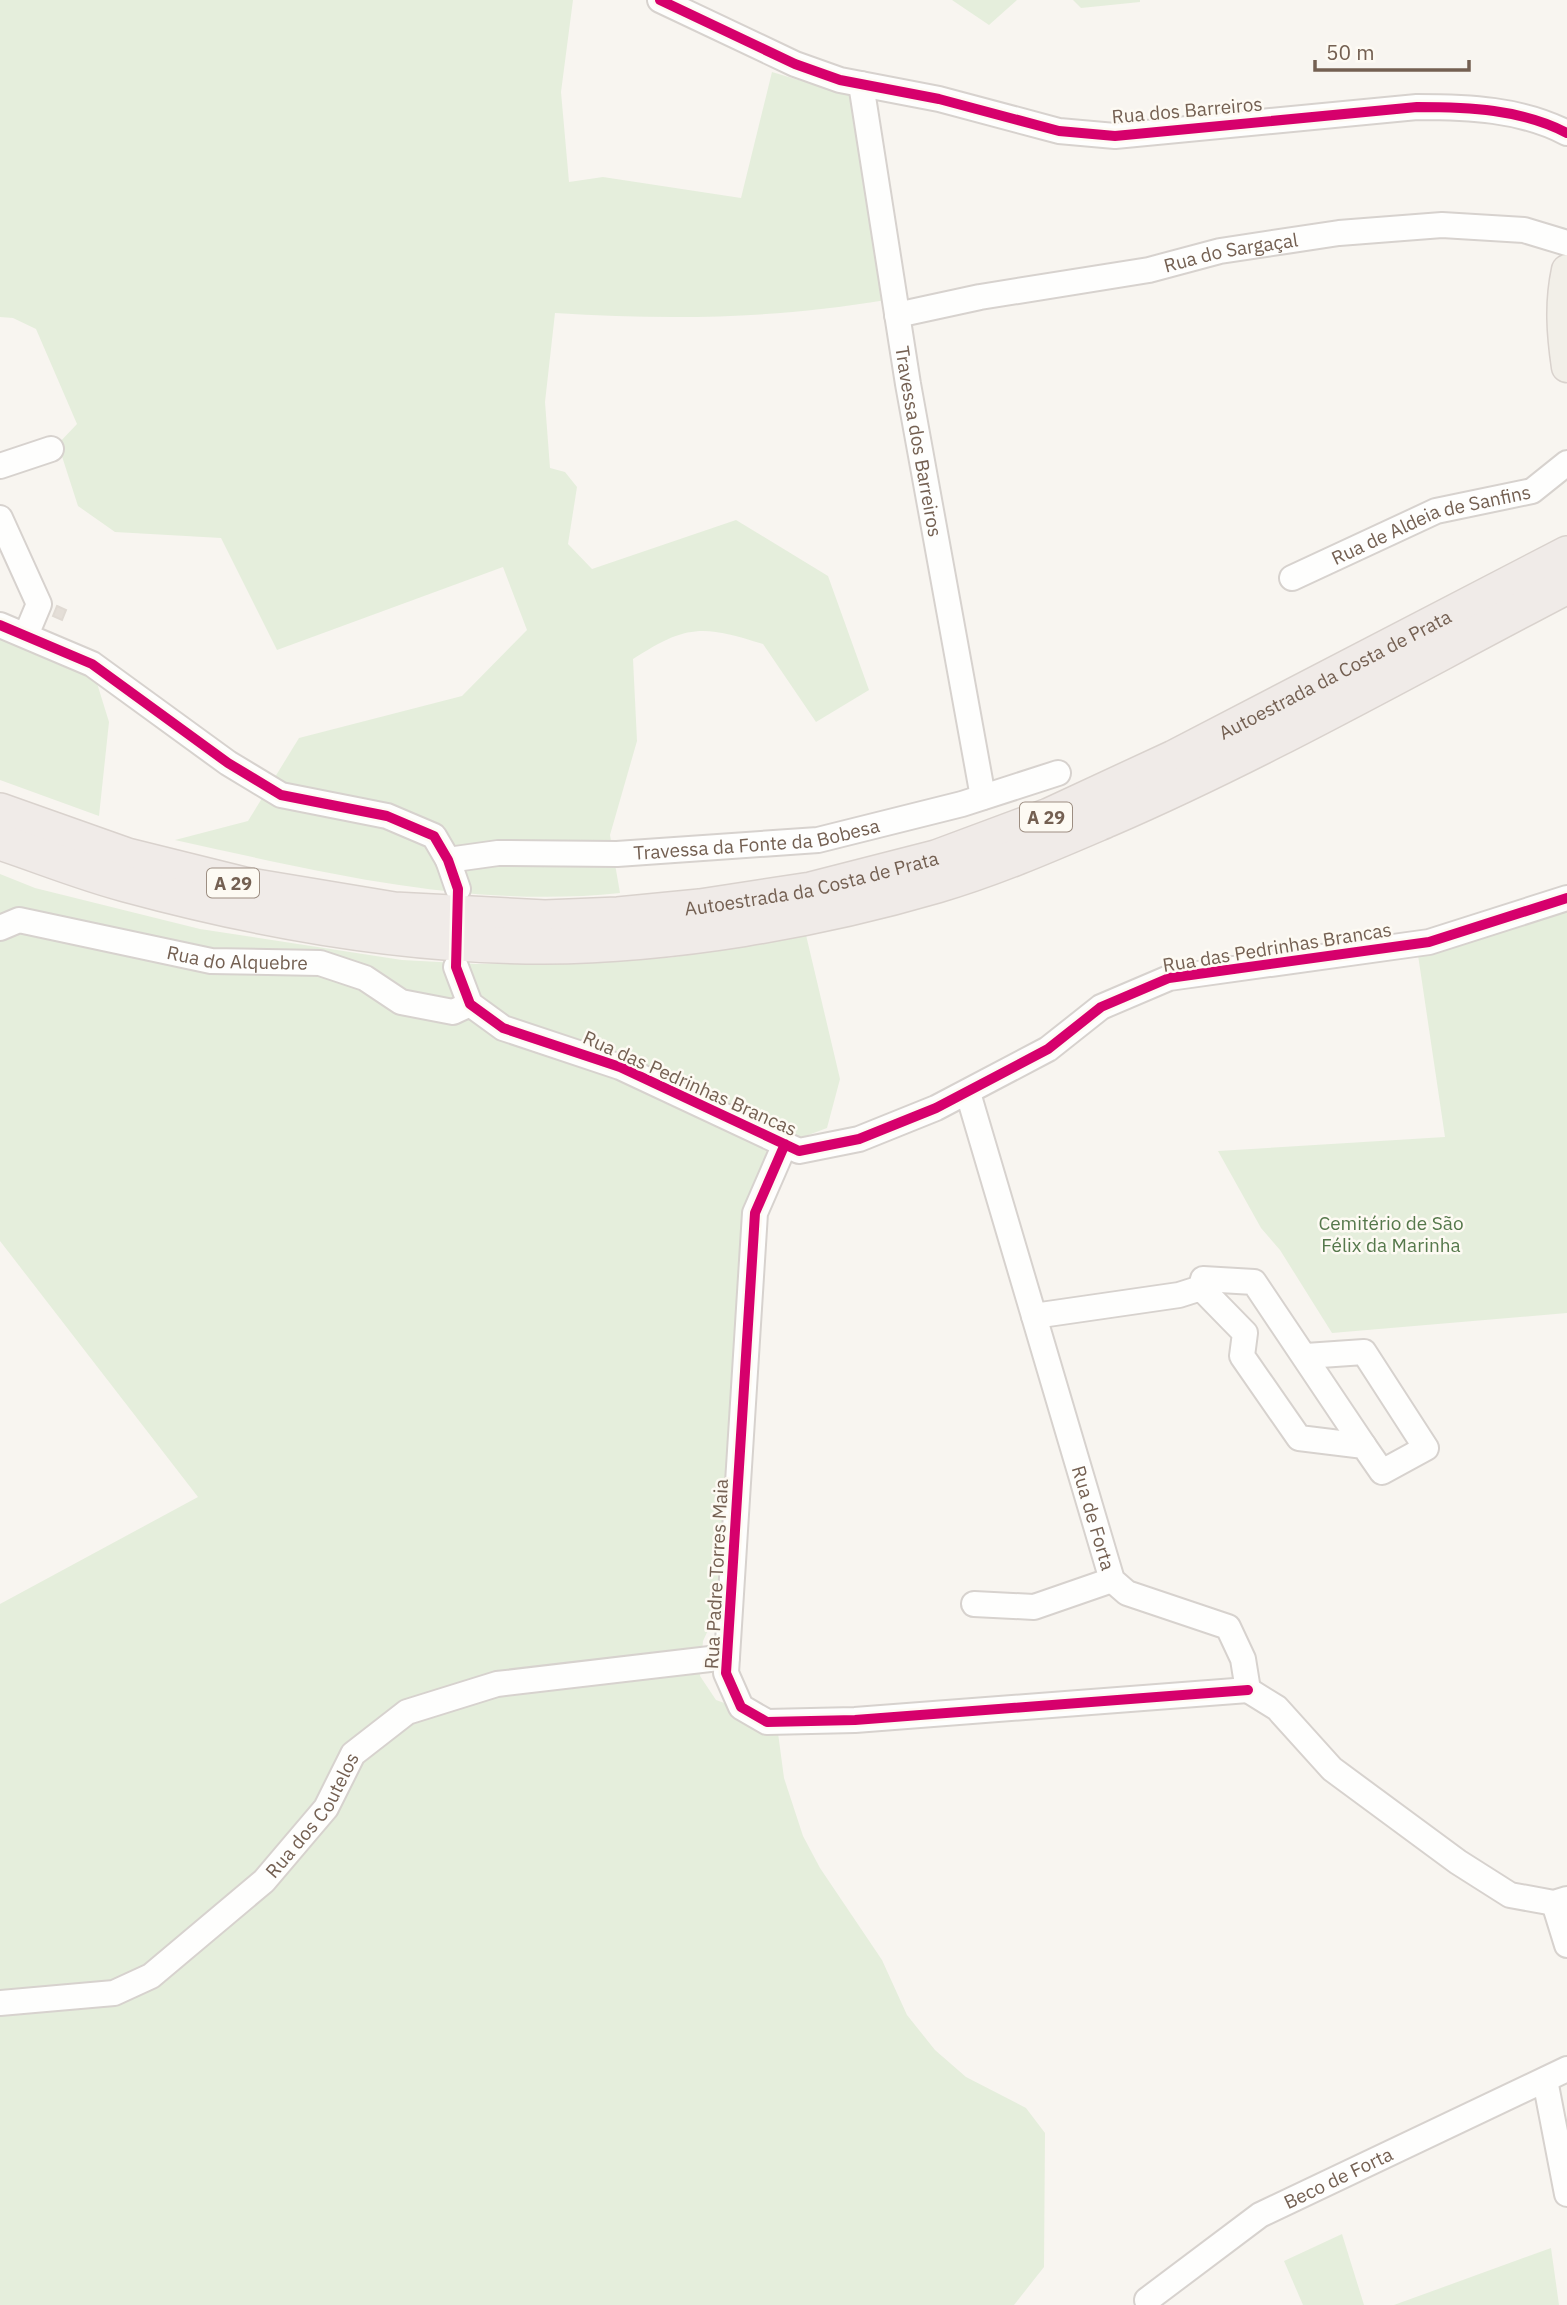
<svg xmlns="http://www.w3.org/2000/svg" width="1567" height="2305" font-family="'IBM Plex Sans',sans-serif">
	<style>
		.green { fill: #e5eedc }
		.building { fill: #e4ded7; stroke: #e0dad3; stroke-width: 2 }
		.lines { fill: none; stroke-linecap: round; stroke-linejoin: round }
		.minor-casing { stroke: #d7d2ce; stroke-width: 28 }
		.major-casing { stroke: #d9d2cd; stroke-width: 33 }
		.highway-casing { stroke: #d9d2cd; stroke-width: 38 }
		.minor { stroke: #fefefd; stroke-width: 24 }
		.major { stroke: #f2efe8; stroke-width: 30 }
		.highway { stroke: #f0ebe8; stroke-width: 35 }
		.cycleway-casing { stroke: #fdfaf3; stroke-width: 15 }
		.cycleway { stroke: #d6006c; stroke-width: 10 }
		.labels { text-anchor: middle; dominant-baseline: central; stroke-width: 5; stroke-linejoin: round; paint-order: stroke }
		.shield { fill: #fdfaf3; stroke: #9d8e82; stroke-width: 2 }
		.shield-label { font-size: 18px; font-weight: bold; fill: #746052 }
		.street-label { font-size: 19px; fill: #746052; stroke: #fdfaf3 }
		.park-label { font-size: 19px; fill: #55784b; stroke: #fdfaf3 }
	</style>
	<rect width="100%" height="100%" fill="#f8f5f0"/>
	<path class="green" d="M0,0H573L561,92L569,182L603,177L741,198L772,72L855,97L886,300C772,319 670,320 555,313L545,402L550,468L565,472L577,487L568,544L592,569L736,520L828,576L869,690L816,722L763,644C703,625 687,624 633,659L637,741L610,835L620,893C471,909 321,872 175,840L248,821L299,738L462,696L527,630L503,567L277,650L221,538L115,532L78,506L58,444L77,424L36,329L13,318L0,317Z
		M952,0H1017L989,25Z
		M1073,0H1140V2L1081,8Z
		M0,616L92,667L109,722L99,816L0,780Z
		M0,874L35,888L200,929L402,960L476,964L668,958L806,935L840,1079L827,1128L795,1140L739,1290L717,1611L703,1641L700,1676L716,1700L749,1712L778,1733L784,1778L803,1836L820,1868L882,1960L907,2015L935,2050L966,2077L1026,2108L1045,2133L1044,2267L1014,2305H0V1604L198,1497L0,1241Z
		M1567,904V1313L1332,1333L1280,1250L1261,1228L1218,1151L1445,1137L1418,955Z
		M1342,2234L1364,2305H1303L1284,2261Z
		M1551,2248L1559,2305H1394Z"/>
	<path class="building" d="M57,606L66,610L62,620L53,616Z"/>
	<g class="lines">
		<g class="minor-casing">
			<g id="minor">
				<path d="M660,0L795,64L840,80L939,99L1059,131L1115,136L1417,107C1468,107 1521,109 1567,133"/>
				<path id="s1" d="M861,84L908,384L983,797"/>
				<path id="s2" d="M897,315L980,297L1149,270L1220,251L1339,233L1442,225L1524,230L1567,243"/>
				<path d="M0,466L51,449"/>
				<path d="M0,518L39,604L26,635"/>
				<path id="s3" d="M1292,578L1436,511L1532,491L1567,463"/>
				<path d="M0,625L92,664L228,763L281,795L387,816L434,836L448,860L458,889"/>
				<path id="s4" d="M448,860L498,853L617,854L818,840L962,804L1058,773"/>
				<path id="s5" d="M0,928L19,920L211,961L320,963L365,978L401,1002L453,1012L470,1004"/>
				<path d="M456,967L470,1004L503,1028L620,1067L799,1151L859,1139L936,1108L1048,1049L1101,1007L1169,978L1429,942L1567,898"/>
				<path id="s6" d="M968,1093L1112,1580L1127,1593L1228,1627L1243,1659L1248,1690"/>
				<path d="M785,1144L755,1213L726,1673L741,1707L767,1722L855,1720L1248,1690"/>
				<path d="M1201,1288L1203,1279L1254,1282L1364,1446"/>
				<path d="M1034,1316L1179,1295L1201,1288L1245,1333L1242,1356L1299,1438L1364,1446L1382,1472L1426,1448L1364,1352L1306,1356"/>
				<path d="M974,1604L1034,1607L1112,1580"/>
				<path d="M1248,1690L1277,1708L1332,1769L1458,1862L1510,1895L1554,1903L1567,1899"/>
				<path d="M1554,1903L1567,1945"/>
				<path id="s7" d="M0,2003L114,1993L151,1976L264,1881L326,1808L353,1754L407,1712L497,1684L727,1657"/>
				<path d="M1545,2080L1567,2194"/>
				<path id="s8" d="M1147,2300L1260,2215L1567,2069"/>
			</g>
		</g>
		<g class="major-casing">
			<path id="major" d="M1567,270C1560,303 1562,333 1567,367"/>
		</g>
		<g class="highway-casing">
			<g id="highway">
				<path id="s9" d="M0,811L127,856L244,885L394,910L545,918L618,915L700,907L811,890L936,858L1049,816L1174,758L1567,554"/>
				<path d="M0,842C42,856 84,873 126,884C262,921 403,946 544,946C673,945 814,921 937,885C995,868 1052,843 1108,819C1265,751 1415,665 1567,586"/>
			</g>
		</g>
		<use href="#minor" class="minor"/>
		<use href="#major" class="major"/>
		<use href="#highway" class="highway"/>
		<g class="cycleway-casing">
			<path id="cycleway" d="M660,0L795,64L840,80L939,99L1059,131L1115,136L1417,107C1468,107 1521,109 1567,133
				M0,625L92,664L228,763L281,795L387,816L434,836L448,860L458,889L456,967L470,1004L503,1028L620,1067L799,1151L859,1139L936,1108L1048,1049L1101,1007L1169,978L1429,942L1567,898
				M785,1144L755,1213L726,1673L741,1707L767,1722L855,1720L1248,1690"/>
		</g>
		<use href="#cycleway" class="cycleway"/>
	</g>
	<g class="labels">
		<g class="shield">
			<rect x="1020" y="802.5" width="52" height="29" rx="5"/>
			<rect x="207" y="868.5" width="52" height="29" rx="5"/>
		</g>
		<g class="shield-label">
			<text x="1046" y="817">A 29</text>
			<text x="233" y="883">A 29</text>
		</g>
		<g class="street-label">
			<text transform="translate(1187 110) rotate(-5)">Rua dos Barreiros</text>
			<text stroke="none"><textPath href="#s2" startOffset="340">Rua do Sargaçal</textPath></text>
			<text stroke="none"><textPath href="#s1" startOffset="362">Travessa dos Barreiros</textPath></text>
			<text stroke="none"><textPath href="#s3" startOffset="150">Rua de Aldeia de Sanfins</textPath></text>
			<text stroke="none"><textPath href="#s9" startOffset="1395">Autoestrada da Costa de Prata</textPath></text>
			<text stroke="none"><textPath href="#s4" startOffset="310">Travessa da Fonte da Bobesa</textPath></text>
			<text stroke="none"><textPath href="#s9" startOffset="828">Autoestrada da Costa de Prata</textPath></text>
			<text transform="translate(1277 947) rotate(-9)">Rua das Pedrinhas Brancas</text>
			<text stroke="none"><textPath href="#s5" startOffset="243">Rua do Alquebre</textPath></text>
			<text transform="translate(690 1083) rotate(24)">Rua das Pedrinhas Brancas</text>
			<text stroke="none"><textPath href="#s6" startOffset="443">Rua de Forta</textPath></text>
			<text transform="translate(716 1574) rotate(-87)">Rua Padre Torres Maia</text>
			<text stroke="none"><textPath href="#s7" startOffset="385">Rua dos Coutelos</textPath></text>
			<text stroke="none"><textPath href="#s8" startOffset="228">Beco de Forta</textPath></text>
		</g>
		<g class="park-label">
			<text x="1391" y="1223">Cemitério de São<tspan x="1391" dy="22">Félix da Marinha</tspan></text>
		</g>
	</g>
	<path d="M1315 60v10h154v-10" fill="none" stroke="#746052" stroke-width="3.5"/>
	<text x="1326" y="60" font-size="21" fill="#746052" stroke="#fdfaf3" stroke-width="5" paint-order="stroke">50 m</text>
</svg>
